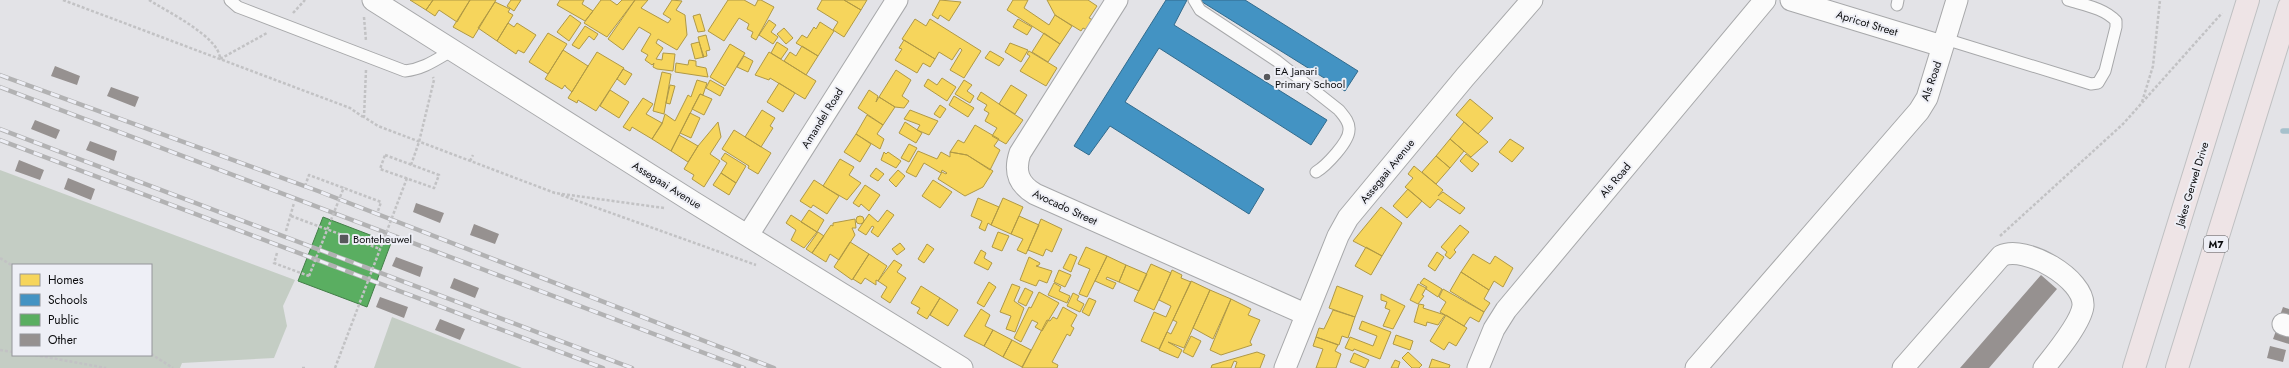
<svg xmlns="http://www.w3.org/2000/svg" width="2289" height="368" font-family="Jost,sans-serif">
	<style>
		.green { fill: #c4cdc4; fill-rule: evenodd }
		.homes { fill: #f6d55c; stroke: #b09945 }
		.schools { fill: #4393c3; stroke: #326b8d }
		.public { fill: #5aae61; stroke: #437e48 }
		.lines { fill: none; stroke-linecap: round; stroke-linejoin: round }
		.stream { stroke: #a6c1cc; stroke-width: 5.5 }
		.building { fill: #969190 }
		.lane-casing { stroke: #a7a8aa; stroke-width: 13 }
		.street-casing { stroke: #a7a8aa; stroke-width: 23 }
		.highway-casing { stroke: #bfc0c2; stroke-width: 24 }
		.path { stroke: #c2c2c4; stroke-width: 2.5; stroke-dasharray: 3 2; stroke-linecap: butt }
		.lane { stroke: #fbfbfb; stroke-width: 11 }
		.street { stroke: #fbfbfb; stroke-width: 21 }
		.highway { stroke: #eee4e6; stroke-width: 22 }
		.rail-casing { stroke: #b2b2b3; stroke-width: 4.5 }
		.rail { stroke: #eeeff6; stroke-width: 3; stroke-dasharray: 9; stroke-linecap: butt }
		.path-bridge { stroke: #c2c2c4; stroke-width: 2.5; stroke-dasharray: 3 2; stroke-linecap: butt }
		.poi-dot { fill: #57585b; stroke: #eeeff6; stroke-width: 1.5 }
		.labels { text-anchor: middle; dominant-baseline: central; stroke-width: 4; stroke-linejoin: round; paint-order: stroke }
		.shield { fill: #eeeff6; stroke: #505154; stroke-width: 1 }
		.shield-label { font-size: 10px; font-weight: bold; fill: #0c0d0f }
		.street-label { font-size: 11px; fill: #0c0d0f; stroke: #eeeff6 }
		.poi-label { font-size: 11px; fill: #0c0d0f; stroke: #eeeff6; text-anchor: start }
	</style>
	<rect width="100%" height="100%" fill="#e3e3e7"/>
	<path class="green" d="M0,170L295,280L283,306L287,326L274,358L182,363L180,368H0ZM13,265H151V355H13Z
		M392,317L522,368H374Z"/>
	<path class="homes" d="M410,0H433L426,10Z
		M433,0H470L457,22L439,10L435,16L426,10Z
		M470,0H496L473,38L453,27Z
		M511,0H521L514,11L507,6Z
		M560,0H584L582,4L593,11L585,21L557,5Z
		M601,0H610L617,5L622,0H635L607,37L584,23Z
		M635,0H648L641,8L668,23L671,19L663,14L672,0L682,1L676,10L685,15L687,35L677,50L658,39L656,43L663,48L656,59L662,60L663,53L675,54L673,71L657,69L653,67L654,63L652,65L645,60L648,55L641,51L651,34L639,27L623,50L608,39Z
		M728,0H744L755,6L758,0H761L774,7L756,40L751,37L753,32L747,29L749,24L739,18L724,41L708,31Z
		M822,0H844L861,10L844,37L833,30L838,22L817,9Z
		M844,0H867L861,10Z
		M940,0L961,2L949,21L940,15L938,19L932,15Z
		M1013,0H1028L1024,8L1049,25L1055,15L1072,26L1060,44L1007,10Z
		M1047,0H1088L1097,6L1089,18L1095,21L1089,31L1083,28L1081,31L1055,15Z
		M495,2L510,9L508,12L513,15L497,41L478,28Z
		M700,14L705,31L698,32L693,16Z
		M570,15L581,23L569,41L557,32Z
		M915,19L926,26L930,19L981,51L964,78L950,70L962,50L960,48L952,60L939,52L935,59L902,39Z
		M1018,19L1032,27L1027,35L1013,27Z
		M769,20L776,25L771,32L778,37L773,44L759,35Z
		M820,22L834,31L818,56L796,43L802,35L807,38L814,27L816,29Z
		M508,23L514,27L517,23L536,35L524,53L518,50L516,54L497,41Z
		M585,26L598,34L594,40L589,36L579,49L572,45Z
		M784,28L793,38L786,44L777,34Z
		M548,33L567,44L548,74L529,62Z
		M1044,33L1060,44L1048,62L1032,52Z
		M706,35L710,50L706,51L707,56L703,57L698,37Z
		M904,40L935,59L930,67L923,63L917,73L895,60L902,49L899,48Z
		M699,42L704,57L695,59L691,44Z
		M777,42L788,49L781,59L771,53Z
		M1010,43L1028,50L1021,62L1005,52Z
		M730,44L745,53L725,86L710,77Z
		M802,46L818,56L806,75L784,61L790,52L796,56Z
		M563,50L588,66L572,92L566,87L565,85L562,89L545,79Z
		M990,51L1004,59L999,66L985,58Z
		M1029,51L1057,68L1046,86L1020,71L1030,56L1027,54Z
		M597,52L624,68L596,111L578,100L577,103L568,98Z
		M769,52L816,81L805,99L770,78L769,80L755,75Z
		M744,56L753,61L748,72L737,67Z
		M689,60L696,61V66L706,68L708,77L675,72L676,63L688,65Z
		M623,69L632,74L625,85L617,79Z
		M896,70L911,80L902,96L909,101L904,108L895,107L879,97Z
		M662,72L671,74L664,114L653,111Z
		M942,78L956,87L947,101L924,86L928,79L937,85Z
		M697,80L707,83L703,95L700,94L671,151L652,139L662,124L665,114L675,121L688,95L691,97Z
		M710,80L724,88L720,96L706,88Z
		M964,80L972,85L967,91L974,96L970,103L955,94Z
		M779,83L795,93L783,112L767,102Z
		M670,85L675,86L670,104L666,103Z
		M1011,85L1027,95L1015,114L999,104Z
		M610,90L629,102L619,118L600,106Z
		M869,90L878,96L876,102L879,97L895,107L883,125L858,108Z
		M981,92L1023,120L1006,144L992,136L997,128L985,121L989,113L984,110L987,105L977,99Z
		M700,94L712,99L704,115L692,109Z
		M954,96L974,108L968,117L949,105Z
		M643,98L653,104L646,114L662,123L652,139L632,127L630,131L623,127Z
		M1470,99L1493,118L1478,134L1456,115Z
		M940,105L946,109L940,118L934,114Z
		M762,110L775,118L770,126L773,128L761,147L745,137Z
		M910,110L938,121L929,135L917,130L920,125L904,119Z
		M690,113L700,118L691,138L680,133Z
		M867,115L883,125L877,134L884,139L880,149L856,134Z
		M718,122L721,137L710,154L720,161L704,187L692,179L694,175L684,169L698,146Z
		M905,122L922,133L916,143L899,133Z
		M1464,122L1488,142L1471,157L1450,139Z
		M975,125L999,139L994,146L1000,150L990,170L967,155L950,152L958,140L964,143Z
		M734,130L771,153L758,174L748,168L749,166L722,149Z
		M856,134L871,144L860,162L844,152Z
		M679,135L698,146L688,162L671,151Z
		M1450,139L1464,151L1450,168L1436,156Z
		M1510,139L1524,148L1512,162L1499,152Z
		M909,144L917,148L909,162L901,158Z
		M918,151L937,159L941,152L950,157V152L967,155L993,171L983,187L965,196L938,179L942,172L946,174L947,173L942,170L941,173L924,163L916,177L906,172Z
		M884,152L886,154L888,152L901,161L896,168L881,160Z
		M725,153L746,166L736,183L721,173L727,163L721,159Z
		M1466,154L1479,164L1472,172L1460,161Z
		M1436,156L1450,168L1436,184L1422,172Z
		M840,159L854,167L849,175L861,183L847,200L823,186Z
		M1414,166L1443,190L1438,196L1443,192L1465,208L1460,214L1438,199L1430,208L1405,187L1413,178L1408,174Z
		M876,168L884,174L878,181L870,176Z
		M898,170L905,176L896,187L889,180Z
		M721,173L736,183L729,195L713,185Z
		M814,180L839,196L827,214L813,205L811,208L800,201Z
		M933,180L952,192L940,208L922,196Z
		M865,185L880,195L869,211L861,204L859,207L853,203Z
		M1408,189L1422,201L1407,218L1393,206Z
		M978,198L999,207L991,225L988,223L985,231L979,228L982,221L971,216Z
		M1003,198L1023,207L1011,234L991,225Z
		M1381,207L1402,223L1382,256L1353,241Z
		M809,210L824,220L817,232L801,222Z
		M887,210L894,215L878,237L871,232L874,227L872,226L866,235L858,230L869,214L878,222Z
		M791,215L817,232L804,248L791,240L796,230L786,223Z
		M856 220a4 4 0 1 1 8 0a4 4 0 1 1-8 0Z
		M1019,216L1039,225L1026,254L1017,250L1023,239L1011,234Z
		M855,219L856,228H852L855,235L839,260L830,254L826,262L812,253L831,225L833,226V223Z
		M1041,219L1062,229L1052,252L1046,249L1043,256L1028,250Z
		M1460,225L1469,232L1454,250L1456,252L1450,259L1445,255L1447,252L1441,247Z
		M818,232L824,236L812,253L806,249Z
		M998,232L1009,236L1002,251L992,247Z
		M850,242L869,254L852,280L834,267Z
		M900,243L905,249L897,255L892,249Z
		M927,244L934,249L924,263L918,259Z
		M1086,247L1107,256L1087,297L1079,294L1090,269L1078,264Z
		M1366,247L1382,256L1371,275L1355,266Z
		M981,250L986,253L984,258L992,263L988,270L974,263Z
		M1437,252L1444,257L1435,271L1428,266Z
		M869,254L887,266L878,281L876,280V285L865,278L861,284L853,279Z
		M1070,254L1077,257L1071,272L1063,268Z
		M1473,254L1490,264L1495,256L1513,268L1503,287L1494,281L1489,290L1461,272Z
		M1107,256L1126,265L1119,282L1107,277L1106,279L1116,283L1113,289L1095,281Z
		M1029,257L1040,263L1039,265L1036,266L1052,271L1047,283L1039,280L1036,286L1020,280Z
		M894,260L902,265L897,272L906,278L890,303L881,297L887,287L878,281Z
		M1151,264L1171,273L1154,310L1134,301Z
		M1126,265L1147,274L1139,291L1119,282Z
		M1059,270L1071,275L1065,287L1054,282Z
		M1172,270L1182,275L1181,278L1191,282L1159,349L1141,341L1154,312L1166,317L1171,306L1159,300Z
		M1461,272L1489,290L1484,299L1490,303L1484,312L1450,291Z
		M1424,278L1442,289L1438,297L1426,289L1427,287L1420,283Z
		M1191,281L1210,290L1184,348L1168,342L1182,350L1178,358L1159,350L1167,332L1171,334L1177,322L1173,320Z
		M989,282L996,287L984,307L977,303Z
		M1054,283L1061,287L1059,291L1070,296L1067,303L1048,295Z
		M1012,284L1020,287L1014,301L1024,308L1015,332L1006,329L1011,316L1000,312Z
		M1418,284L1426,288L1422,295L1424,296L1418,304L1410,300Z
		M921,286L940,298L927,319L917,313L920,308L911,303Z
		M1337,286L1363,296L1355,317L1329,308Z
		M1025,288L1033,292L1026,306L1018,302Z
		M1443,289L1484,312L1479,322L1470,317L1464,326L1440,312L1446,302L1439,297Z
		M1210,290L1231,299L1213,339L1193,328Z
		M1039,292L1059,303L1042,331L1035,327L1038,323L1032,320L1021,342L1014,338L1029,307L1031,308Z
		M1073,293L1079,296L1077,300L1084,304L1080,312L1067,306Z
		M1381,294L1405,306L1393,329L1383,326L1390,310L1385,308L1387,302L1381,300Z
		M940,298L958,310L948,326L930,315Z
		M1089,298L1096,301L1089,316L1082,312Z
		M1231,299L1251,309L1248,315L1260,320L1250,342L1252,345L1221,355L1210,350Z
		M1419,304L1424,305L1423,308L1445,315L1438,325L1427,322L1426,326L1414,322Z
		M1063,307L1077,315L1071,326L1074,328L1070,336L1067,334L1052,362L1058,365L1057,368H1022L1047,320L1050,321L1053,317L1057,319Z
		M981,309L990,315L985,326L993,330L984,346L964,336Z
		M1333,310L1355,317L1348,338L1342,336L1339,345L1316,337L1319,328L1324,329Z
		M1446,315L1467,328L1456,346L1449,342L1444,350L1430,341Z
		M1362,321L1391,332L1380,359L1354,349L1353,351L1345,348L1350,337L1373,346L1377,336L1359,329Z
		M993,330L1012,340L1003,357L984,346Z
		M1396,335L1413,341L1410,350L1393,344Z
		M1191,336L1201,341L1193,357L1183,352Z
		M1316,337L1338,345L1335,351L1341,354L1336,368H1316L1323,349L1313,346Z
		M1012,340L1031,350L1022,367L1003,357Z
		M1257,352L1265,355L1260,368H1235L1237,362L1234,361L1231,368H1211L1212,365Z
		M1408,352L1422,365L1419,368H1412L1402,358Z
		M1354,353L1369,360L1365,368L1350,362Z
		M1432,359L1450,365L1449,368H1429Z
		M1395,360L1400,362L1398,368H1391Z"/>
	<path class="schools" d="M1166,0H1187L1174,25L1327,120L1311,145L1159,48L1125,102L1264,189L1249,214L1110,126L1089,155L1074,146Z
		M1199,0H1245L1358,71L1345,91Z"/>
	<path class="public" d="M323,217L391,243L367,307L298,281Z"/>
	<g class="lines">
		<path class="stream" d="M2283,131H2289"/>
	</g>
	<path class="building" d="M55,66L80,76L77,85L51,76Z
		M111,87L139,97L135,107L107,96Z
		M35,120L60,130L56,139L31,129Z
		M90,141L117,151L114,161L86,150Z
		M19,160L44,170L40,180L15,171Z
		M68,178L95,189L91,200L64,189Z
		M416,203L444,213L440,223L413,212Z
		M474,224L499,234L495,244L470,235Z
		M396,257L423,267L420,277L392,266Z
		M2041,275L2057,289L1989,368H1960Z
		M454,278L479,288L475,298L450,288Z
		M380,297L408,307L404,318L376,307Z
		M2283,307L2289,309V321L2279,318Z
		M440,319L465,329L460,340L435,330Z
		M2277,328L2289,332V344L2273,339Z
		M2270,346L2286,350L2283,362L2267,358Z"/>
	<g class="lines">
		<g class="lane-casing">
			<path id="lane" d="M230,0L238,7L405,71C424,69 437,59 453,50
				M1194,0L1200,10L1277,61L1339,110C1343,115 1350,122 1349,130C1349,142 1326,166 1316,172
				M1897,5L1898,0
				M1945,39L2091,84L2098,83L2105,71L2116,27V21C2104,8 2084,5 2068,0"/>
		</g>
		<g class="street-casing">
			<path id="street" d="M373,0L693,202L962,368
				M1117,0L1020,153C1014,171 1018,184 1035,194L1305,314
				M1791,0L1942,46
				M748,235L897,0
				M2283,324L2289,326
				M1285,368L1338,236L1348,218L1465,77L1532,0
				M1478,368L1494,329L1506,310L1765,0
				M1696,368L1919,111L1927,98L1957,0
				M1903,368L2001,256C2025,244 2085,279 2083,306C2081,323 2055,354 2044,368"/>
		</g>
		<g class="highway-casing">
			<path id="highway" d="M2134,368L2248,0
				M2177,368L2289,7"/>
		</g>
		<path class="path" d="M63,0L350,108L363,117
			M149,0C166,11 220,37 220,59L267,33
			M293,13L305,0
			M364,17L366,41
			M366,70L364,117L378,126L555,193L664,208
			M2142,102L2153,66L2160,0
			M385,155L439,175L434,188L380,169Z
			M470,161L473,155
			M411,165L419,142L434,80L433,77
			M305,186L309,175L381,202L377,214
			M561,195L756,265
			M291,216L380,249
			M286,231L294,203
			M2000,236L2123,124L2222,13
			M277,253L274,263L309,276
			M0,258L13,266
			M0,350L13,352
			M151,354L173,368
			M35,355L106,368
			M302,368H306"/>
		<use href="#lane" class="lane"/>
		<use href="#street" class="street"/>
		<use href="#highway" class="highway"/>
		<g class="rail-casing">
			<path id="rail" d="M0,75L318,191L774,368
				M0,87L744,368
				M0,129L632,368
				M0,140L603,368"/>
		</g>
		<use href="#rail" class="rail"/>
		<path class="path-bridge" d="M309,276L344,187
			M335,368L407,178"/>
	</g>
	<g class="poi-dot">
		<circle cx="1267" cy="77" r="4"/>
		<rect x="339" y="234" width="10" height="10" rx="2"/>
	</g>
	<g class="labels">
		<rect class="shield" x="2204" y="236" width="24" height="16" rx="3"/>
		<g class="shield-label">
			<text x="2216" y="244">M7</text>
		</g>
		<g class="street-label">
			<text transform="translate(1867 23) rotate(17)">Apricot Street</text>
			<text transform="translate(1931 81) rotate(-71)">Als Road</text>
			<text transform="translate(822 118) rotate(-58)">Amandel Road</text>
			<text transform="translate(1387 171) rotate(-51)">Assegaai Avenue</text>
			<text transform="translate(1615 180) rotate(-50)">Als Road</text>
			<text transform="translate(2192 184) rotate(-73)">Jakes Gerwel Drive</text>
			<text transform="translate(667 185) rotate(32)">Assegaai Avenue</text>
			<text transform="translate(1065 207) rotate(25)">Avocado Street</text>
		</g>
		<g class="poi-label">
			<text x="1275" y="71">EA Janari<tspan x="1275" dy="13">Primary School</tspan></text>
			<text x="353" y="239">Bonteheuwel</text>
		</g>
	</g>
	<rect x="12" y="264" width="140" height="92" fill="#eeeff6" stroke="#94959a"/>
	<rect x="20" y="274" width="20" height="12" fill="#f6d55c" stroke="#94959a"/>
	<text x="48" y="284" font-size="12" fill="#0c0d0f">Homes</text>
	<rect x="20" y="294" width="20" height="12" fill="#4393c3" stroke="#94959a"/>
	<text x="48" y="304" font-size="12" fill="#0c0d0f">Schools</text>
	<rect x="20" y="314" width="20" height="12" fill="#5aae61" stroke="#94959a"/>
	<text x="48" y="324" font-size="12" fill="#0c0d0f">Public</text>
	<rect x="20" y="334" width="20" height="12" fill="#969190" stroke="#94959a"/>
	<text x="48" y="344" font-size="12" fill="#0c0d0f">Other</text>
</svg>
